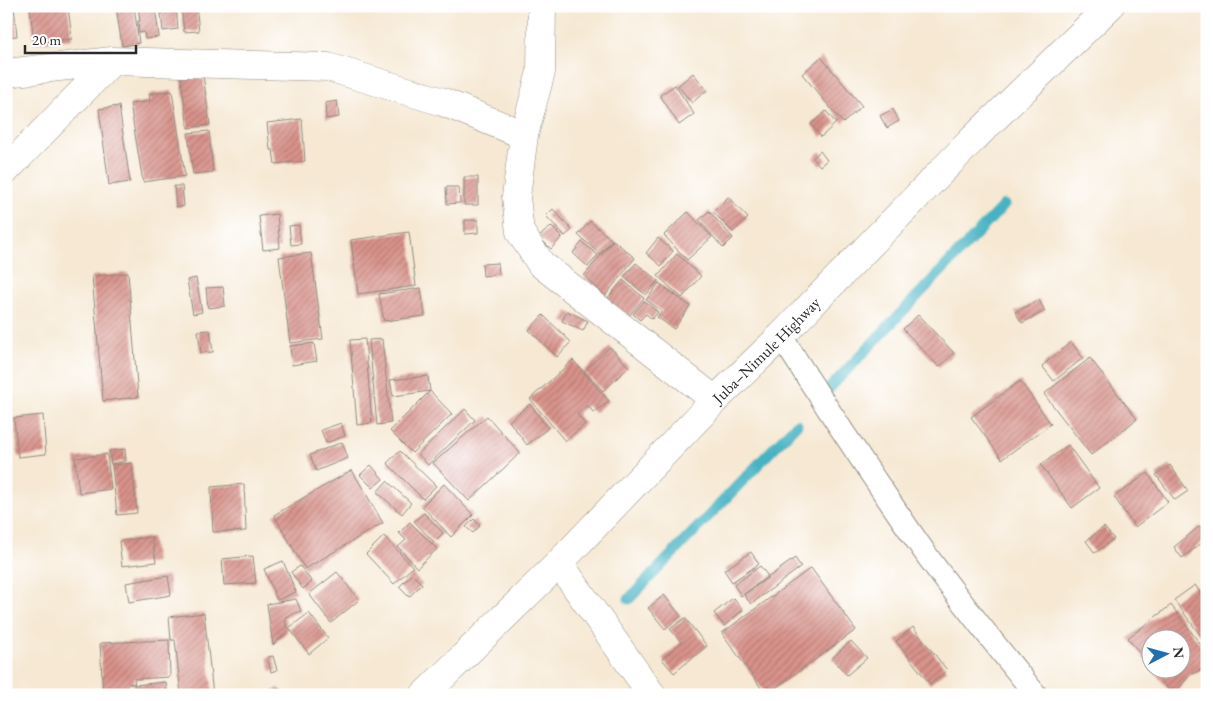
<svg xmlns="http://www.w3.org/2000/svg" width="1213" height="701" font-family="'EB Garamond',serif">
	<style>
		.lines { fill: none; stroke-linecap: round; stroke-linejoin: round }
		.stream { stroke: #46b3c2; stroke-width: 11 }
		.building { fill: url(#building-hatch) }
		.lane-casing { stroke: #908a7f; stroke-width: 24 }
		.street-casing { stroke: #908a7f; stroke-width: 29 }
		.primary-casing { stroke: #908a7f; stroke-width: 29 }
		.lane { stroke: #fff; stroke-width: 22 }
		.street { stroke: #fff; stroke-width: 28 }
		.primary { stroke: #fff; stroke-width: 28 }
		.labels { text-anchor: middle; dominant-baseline: central; stroke-width: 4.5; stroke-linejoin: round; paint-order: stroke }
		.street-label { font-size: 16px; fill: #2b2b2b; stroke: #fff }
	</style>
	<defs>
		<pattern id="building-hatch" width="6" height="6" patternUnits="userSpaceOnUse" patternTransform="scale(1.25)"><rect width="6" height="6" fill="#d9938b"/><path d="M-1 1l2-2M0 6l6-6M5 7l2-2" fill="none" stroke="#b07872"/></pattern>
	</defs>
	<rect width="100%" height="100%" fill="#fff"/>
	<filter id="ink" filterUnits="userSpaceOnUse"><feTurbulence type="fractalNoise" baseFrequency=".02" numOctaves="2"/><feDisplacementMap in="SourceGraphic" scale="10" xChannelSelector="R" yChannelSelector="G"/><feConvolveMatrix kernelMatrix="1 2 1 2 8 2 1 2 1" color-interpolation-filters="sRGB"/></filter>
	<filter id="wash" filterUnits="userSpaceOnUse"><feTurbulence type="fractalNoise" baseFrequency=".0096" numOctaves="4" result="noise"/><feDisplacementMap in="SourceGraphic" scale="20" xChannelSelector="R" yChannelSelector="G"/><feGaussianBlur stdDeviation="1.12" result="paint"/><feColorMatrix in="noise" values="0 0 0 0 0 0 0 0 0 0 0 0 0 0 0 0 0 1.4 0 .05"/><feComposite in="paint" operator="in"/></filter>
	<g filter="url(#wash)">
		<rect width="100%" height="100%" fill="#f6e8d3"/>
		<g class="lines">
			<path class="stream" d="M822,396L1004,205
				M629,599L797,424"/>
		</g>
		<g id="blocks">
			<path class="building" d="M6,6H14L17,36L6,37Z
				M30,6H68L72,39L34,43Z
				M116,6H134L139,43L122,46Z
				M138,6H155L159,37L145,39L144,32L139,33L138,21H140Z
				M160,6H176L178,29L163,31Z
				M181,6H196L199,31L184,32Z
				M821,57L862,106L843,123L802,74Z
				M693,73L707,90L692,103L678,86Z
				M203,75L210,125L188,128L181,78Z
				M675,85L694,114L679,125L660,95Z
				M172,91L185,176L143,182L130,104L150,101L149,94Z
				M337,101L339,117L326,119L325,103Z
				M119,106L130,182L109,185L99,109Z
				M893,109L899,121L887,128L880,116Z
				M826,111L836,123L821,137L811,124Z
				M302,119L305,161L275,164L273,150H270L267,123Z
				M209,131L213,172L193,174L188,133Z
				M820,151L827,160L820,166L813,158Z
				M464,177H478V205H464Z
				M174,186H182L184,206L176,207Z
				M446,187H459L460,203L447,204Z
				M728,197L748,218L733,232L713,212Z
				M553,209L572,230L565,236L546,216Z
				M709,211L733,238L723,248L699,220Z
				M688,212L712,237L687,260L664,235Z
				M277,214L280,248L263,250L259,216Z
				M465,220H478V233L465,234Z
				M590,221L612,240L600,254L578,235Z
				M299,225L301,244L291,245L289,226Z
				M551,226L562,237L551,249L539,237Z
				M409,232L416,286L358,294L351,240Z
				M658,238L673,251L661,266L646,253Z
				M613,240L635,258L605,296L584,276Z
				M582,242L598,255L588,267L573,253Z
				M311,253L323,339L290,343L279,257Z
				M677,254L701,276L682,298L658,276Z
				M498,263L499,274L483,276L482,264Z
				M636,263L658,281L646,295L624,277Z
				M128,273L138,397L103,401L92,276Z
				M196,278L202,312L193,314L187,280Z
				M623,280L644,298L628,317L607,299Z
				M659,283L690,306L674,329L657,317L662,311L646,300Z
				M223,287L225,306L208,308L206,288Z
				M421,288L425,316L384,321L379,294Z
				M1039,300L1045,311L1022,323L1015,312Z
				M644,301L658,312L652,319L646,314L640,320L633,314Z
				M567,311L588,321L583,331L562,321Z
				M543,315L571,342L557,357L529,330Z
				M918,315L954,353L939,367L903,329Z
				M210,330L213,352L201,353L198,331Z
				M365,339L372,423L357,425L350,340Z
				M382,339L391,423L377,425L369,340Z
				M1071,342L1083,358L1054,381L1042,366Z
				M314,343L317,361L292,365L290,346Z
				M610,347L629,367L603,391L584,371Z
				M1090,358L1137,419L1091,455L1044,394Z
				M573,360L609,401L594,413L587,405L577,414L585,424L565,441L530,399Z
				M428,376L430,391L452,414L412,453L390,431L430,391L393,396L390,380Z
				M1020,381L1051,424L1002,459L971,417Z
				M530,404L548,428L527,445L509,421Z
				M465,409L475,420L428,465L418,454Z
				M43,415L46,454L18,457L14,418Z
				M487,416L520,453L469,501L433,463Z
				M341,423L345,436L326,443L321,430Z
				M342,442L348,458L316,471L310,455Z
				M1068,445L1099,488L1072,508L1041,465Z
				M125,449L126,461L111,464L109,451Z
				M400,451L436,486L423,499L387,463Z
				M107,454L111,489L79,493L75,458Z
				M132,463L137,513L117,515L112,465Z
				M371,465L383,479L373,488L360,475Z
				M1170,465L1188,491L1175,500L1156,475Z
				M352,470L383,523L305,569L274,515Z
				M1148,473L1168,502L1135,527L1114,497Z
				M387,481L411,503L402,514L377,492Z
				M244,484L246,531L213,532L211,487Z
				M444,484L473,515L451,537L422,506Z
				M424,513L443,533L434,542L414,521Z
				M474,519L480,526L473,533L466,527Z
				M410,522L437,549L417,568L398,547L406,540L399,533Z
				M1200,526L1207,535V539L1182,558L1174,547Z
				M1104,527L1114,539L1095,553L1086,541Z
				M384,536L413,567L394,584L366,554Z
				M152,537L156,562L122,566L119,541Z
				M751,552L759,564L732,582L724,570Z
				M253,556L256,583L224,585L222,559Z
				M795,558L801,567L751,604L744,595Z
				M283,561L296,592L277,600L264,569Z
				M300,566L312,582L303,589L291,572Z
				M760,566L768,576L741,596L734,585Z
				M811,568L856,630L766,695L722,633Z
				M337,572L359,600L331,623L309,594Z
				M412,574L422,584L409,597L399,587Z
				M168,576L171,595L129,602L126,583Z
				M1195,585L1207,602V644L1174,600Z
				M664,595L681,616L665,629L648,608Z
				M733,598L743,610L724,626L714,613Z
				M296,599L301,611L285,617L287,632L273,645L267,604Z
				M1171,605L1207,653V667L1190,675L1173,695L1151,668H1180V638H1150V667L1128,638Z
				M204,613L213,695H181L175,640H171L169,617Z
				M309,613L328,638L309,654L289,628Z
				M685,618L707,646L674,673L662,659L681,642L670,629Z
				M913,627L947,670L930,684L896,641Z
				M169,640L170,677L134,679L135,684H127V695H103L100,643Z
				M851,641L867,658L847,675L832,658Z
				M273,656L277,670L271,672L267,657Z
				M166,682L167,695H135L134,685Z
				M279,688L283,695H265Z"/>
		</g>
	</g>
	<g filter="url(#ink)">
		<use href="#blocks" fill-opacity="0" stroke="#908a7f" stroke-width="1"/>
		<g class="lines">
			<g class="lane-casing">
				<path id="lane" d="M781,336C828,410 877,484 928,557C962,604 999,649 1036,695"/>
			</g>
			<g class="street-casing">
				<path id="street" d="M542,6L541,72L524,135L516,197L520,232L541,264L715,400
					M6,73L112,61L328,67L443,102L524,135
					M6,170L112,61
					M559,563L652,695"/>
			</g>
			<g class="primary-casing">
				<g id="primary">
					<path id="s1" d="M424,695L559,563L715,400L781,336L974,138L1110,6"/>
				</g>
			</g>
			<use href="#lane" class="lane"/>
			<use href="#street" class="street"/>
			<use href="#primary" class="primary"/>
		</g>
	</g>
	<g class="labels">
		<g class="street-label">
			<text stroke="none"><textPath href="#s1" startOffset="486">Juba–Nimule Highway</textPath></text>
		</g>
	</g>
	<rect width="1213" height="701" fill="none" stroke="#fff" stroke-width="25"/>
	<g transform="translate(1166 654) rotate(84)"><circle r="24" fill="#ffffff" stroke="#aaaaaa"/>
	<path d="M0-4L9 19L0 12L-9 19Z" fill="#1f6fb2"/>
	<text y="-8" font-size="14" font-weight="bold" text-anchor="middle" fill="#2b2b2b">N</text>
	</g>
	<path d="M25 45v8h111v-8" fill="none" stroke="#2b2b2b" stroke-width="2.5"/>
	<text x="32" y="45" font-size="15" fill="#2b2b2b" stroke="#ffffff" stroke-width="4" paint-order="stroke">20 m</text>
</svg>
